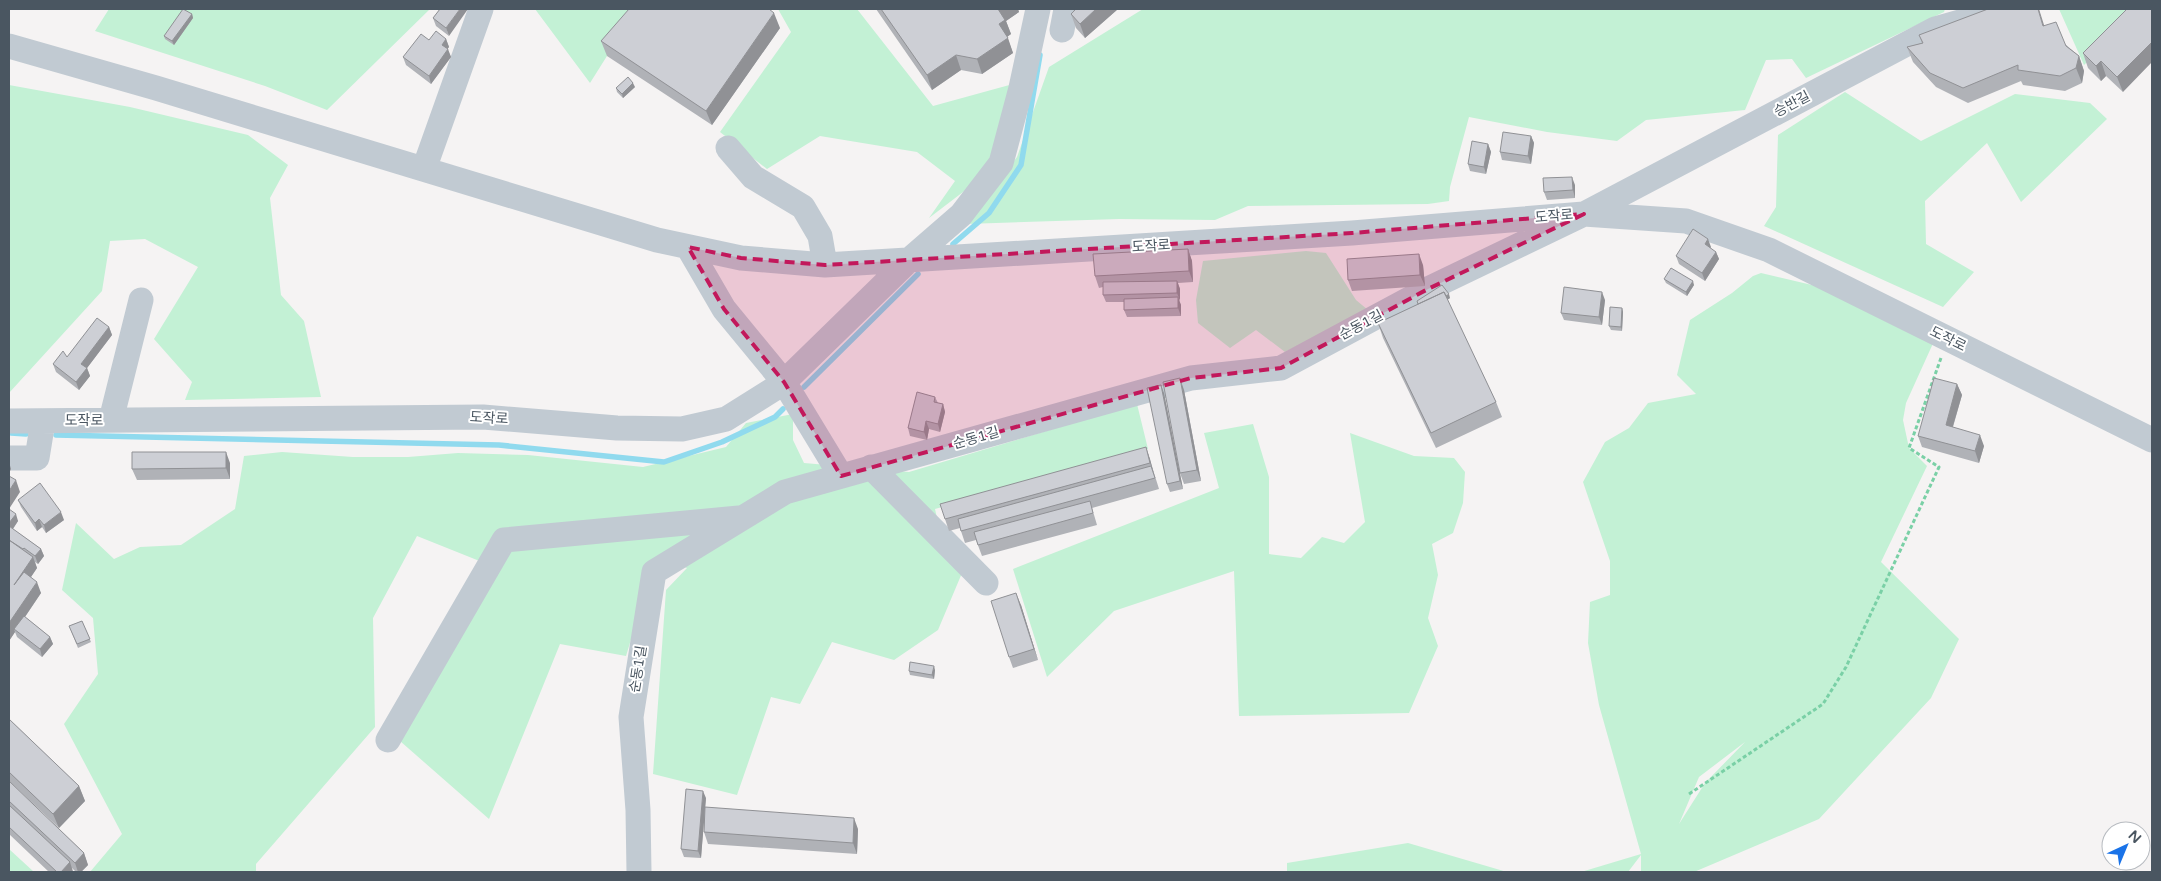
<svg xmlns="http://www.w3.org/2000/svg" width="2161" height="881" font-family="'Varela Round','Noto Sans KR',sans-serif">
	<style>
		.green { fill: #c3f1d5; fill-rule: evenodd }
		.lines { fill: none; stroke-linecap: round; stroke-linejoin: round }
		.stream { stroke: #90daee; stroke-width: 5.5 }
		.path { stroke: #7ad0a6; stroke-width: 3; stroke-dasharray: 4 2.5; stroke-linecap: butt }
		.minor { stroke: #c1cad2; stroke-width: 25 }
		.wall { fill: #b0b2b7 }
		.shaded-wall { fill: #909195 }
		.building { fill: #cdcfd5; stroke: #909195 }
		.marked { fill: #c2185b; fill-opacity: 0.2; stroke: #c2185b; stroke-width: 4; stroke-dasharray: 10 6; stroke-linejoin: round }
		.labels { text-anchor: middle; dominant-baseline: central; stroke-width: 4; stroke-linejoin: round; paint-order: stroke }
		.street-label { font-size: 14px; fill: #4a5661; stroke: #fff }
	</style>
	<rect width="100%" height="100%" fill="#f5f3f3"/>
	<path class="green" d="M109,9H430L327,110L265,86L95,31Z
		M535,9H642L607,56L590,83Z
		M778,9H857L933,106L1013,84L1001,163L929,218L955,181L917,152L820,136L767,169L720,132L791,32Z
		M1143,9H1945L1944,12L1806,78L1792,59L1766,60L1745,110L1646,120L1617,141L1547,132L1469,117L1450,187L1449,201L1428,204L1248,206L1215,220L1119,219L966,224L1017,157L1049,67Z
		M2059,9H2141L2084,65Z
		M9,85L130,107L248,135L288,165L270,198L281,295L304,321L321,397L185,400L192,382L154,339L198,267L145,239L110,241L102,291L9,393Z
		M1845,92L1921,141L2015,94L2090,103L2107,119L2021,202L1987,143L1925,201L1926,244L1974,272L1943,307L1764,226L1776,207L1778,135Z
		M1306,251L1326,253L1356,300L1368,310L1285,352L1256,330L1230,348L1198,323L1196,300L1203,261Z
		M1761,273L1829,289L1935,339L1906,403L1903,420L1909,448L1927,466L1881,562L1959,639L1931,698L1819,819L1694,872H1641V855L1628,872H1581L1641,854L1599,705L1588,643L1590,602L1610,595V561L1583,482L1605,442L1629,428L1648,403L1696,394L1677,375L1690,320L1732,293L1753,276ZM1745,742L1705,783L1679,824L1699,777Z
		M1137,404L1148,449L935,509L945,553L962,573L938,630L894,660L832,642L800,704L771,697L737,795L653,774L666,590L687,568L656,557L626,656L560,644L489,819L400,741L496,537L482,562L417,536L373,618L375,727L256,864V872H90L122,834L64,724L98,674L93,618L62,590L76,523L114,559L140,547L181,545L235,509L244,456L282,452L353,457H408L458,453L528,455L643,467L726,447L746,423L793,414V440L804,463L909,472Z
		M1253,424L1269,477V554L1301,558L1322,537L1344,543L1365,522L1350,433L1414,456L1454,458L1465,472L1463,503L1453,533L1432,544L1438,575L1428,618L1438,646L1409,713L1239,716L1234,571L1114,611L1047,677L1013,569L1219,488L1204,433Z
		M1408,843L1507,872H1287V863Z
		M9,849L34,872H9Z"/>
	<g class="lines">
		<path class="stream" d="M953,244L989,213L1021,165L1040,55
			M804,387L918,274
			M11,433L26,434
			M56,435L499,445L664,462L722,442L775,417L783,409"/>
		<path class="path" d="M1689,794L1823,704L1846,667L1939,467L1909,448L1941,358"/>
		<path class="minor" d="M1062,30L1066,9
			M9,46L156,88L657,240L741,258L825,265L1352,233L1584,214L1686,221L1769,250L2152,440
			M728,148L753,177L803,207L820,236L825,265
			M424,169L481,9
			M688,247L724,309L784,382L841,476
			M111,420L141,300
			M9,421L483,417L617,428L682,429L726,419L782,384L908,261L961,215L1001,163L1021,88L1038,9
			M9,458H37L43,421
			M871,467L986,583
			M388,740L504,540L739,518
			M639,872L638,810L631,717L654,572L785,492L1191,378L1281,368L1428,289L1584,214L1935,29L2006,9"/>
	</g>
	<path class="wall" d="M440,9L449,36L436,26L433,18Z
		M876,9H1018L1019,12L1006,21L1011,34L1007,37L1013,53L982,74L961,70L932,90Z
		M1073,9H1118L1085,38L1076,28L1071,14L1074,11Z
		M2127,9L2123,92L2106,76L2101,81L2088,68L2083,53Z
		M192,14L193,18L174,45L165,39L164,36Z
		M2044,26L2079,56L2084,71L2082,83L2065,91L2023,85L2021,81L1968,103L1936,87L1913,62L1907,47L1922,43L1919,35Z
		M780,28L712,125L607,56L601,41Z
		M446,39L449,47L447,49L451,57L431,84L406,65L403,57L429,40Z
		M635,87L623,98L617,92L616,88Z
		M1531,136L1534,143L1531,164L1502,160L1500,152Z
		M1488,144L1491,152L1486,174L1470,171L1468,164Z
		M1575,185V198L1547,200L1544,192Z
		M1711,247L1710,248L1716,252L1719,259L1705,281L1679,264L1676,256Z
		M1188,249L1192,261L1193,282L1178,283L1180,289L1179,301L1181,305V316L1127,317L1124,310V302H1106L1103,295V287L1099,288L1095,276Z
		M1423,265L1425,286L1352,291L1348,280Z
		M1664,279L1694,285L1687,296L1666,283Z
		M1450,298L1447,300L1496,402L1502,417L1436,448L1383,338L1378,323L1418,304L1417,301Z
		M1605,300L1602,325L1564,320L1561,313Z
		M1622,308L1623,312L1622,331L1611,330L1609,326Z
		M109,327L112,335L87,368L90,376L79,390L56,372L53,364L67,357Z
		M1957,384L1962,395L1953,427L1984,446L1979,463L1922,447L1918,436Z
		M1184,390L1201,481L1184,484L1180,473Z
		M1164,393L1183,489L1170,492L1167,484Z
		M935,397L938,403L943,404L945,412L940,432L929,429L927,440L910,436L908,428Z
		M1146,447L1159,489L1092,508L1097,525L982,556L976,540L965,543L960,528L949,531L945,519Z
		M230,463V479L137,480L132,469Z
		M18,500L64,520L46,533L42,527L37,531L21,507Z
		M9,509L18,521L13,529L41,549L44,556L38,564L35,562L37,568L31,577L41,593L25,617L50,637L53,644L42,657L17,637L15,632L9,641Z
		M1021,605L1038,660L1013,668L1009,657Z
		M82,621L91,642L78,648L69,626Z
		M935,670L934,679L910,675L909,671Z
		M9,719L79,786L85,801L59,828L9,781Z
		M9,782L84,853L88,865L81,872H76L72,868L73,872H49L9,834Z
		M706,798L705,807L858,829L857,854L708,844L704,832V818L701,858L684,857L681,849Z"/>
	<path class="shaded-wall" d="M460,9H468L449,36L446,28Z
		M998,9H1018L1019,12L1006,21L1011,34L1004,39L999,24Z
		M1096,9H1118L1085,38L1080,24Z
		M2038,9H2039L2049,41L2043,26Z
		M774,13L780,28L712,125L706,111Z
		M192,14L193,18L174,45L172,41Z
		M1008,38L1013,53L982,74L977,59Z
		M446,39L449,47L445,52L442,45Z
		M2152,42V62L2123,92L2117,77Z
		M448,49L451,57L431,84L429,76Z
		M956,55L961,70L932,90L927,75Z
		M2079,56L2084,71L2082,83L2076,68Z
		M2101,61L2106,76L2101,81L2096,66Z
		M633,83L635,87L623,98L622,94Z
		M1531,136L1534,143L1531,164L1528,156Z
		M1488,144L1491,152L1486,174L1484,167Z
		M1572,177L1575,185V198L1573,190Z
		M1708,239L1711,247L1708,252L1705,244Z
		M1188,249L1192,261L1193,282L1189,271Z
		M1716,252L1719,259L1705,281L1702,273Z
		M1419,254L1423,265L1425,286L1420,275Z
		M1177,281L1180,289V301L1177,293Z
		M1693,281L1694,285L1687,296L1686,292Z
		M1602,292L1605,300L1602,325L1599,317Z
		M1449,294L1450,298L1424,315L1423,311Z
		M1178,297L1181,305V316L1178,308Z
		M1622,308L1623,312L1622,331L1621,327Z
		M109,327L112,335L84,372L81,364Z
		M87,368L90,376L79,390L76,382Z
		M1180,378L1184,390L1201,481L1197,470Z
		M1957,384L1962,395L1950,436L1946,425Z
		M1161,385L1164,393L1183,489L1180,481Z
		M943,404L945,412L940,432L938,424Z
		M926,421L929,429L927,440L924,432Z
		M1980,435L1984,446L1979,463L1975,451Z
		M1146,447L1150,459L1154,474L1150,463Z
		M226,452L230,463V479L226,468Z
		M9,462L11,469L9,473Z
		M16,480L20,492L9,509V491Z
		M61,512L64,520L46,533L44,525Z
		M16,514L18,521L10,533L9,528V523Z
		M39,519L42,527L37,531L35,523Z
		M41,549L44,556L38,564L35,556Z
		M33,557L37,568L18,596L14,585Z
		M37,582L41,593L16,630L14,629L15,632L9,641V623Z
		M1016,593L1021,605L1038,660L1034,649Z
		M50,637L53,644L42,657L40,649Z
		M934,666L935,670L934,679L932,675Z
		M79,786L85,801L59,828L53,814Z
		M703,791L706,798L701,858L698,851Z
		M854,818L858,829L857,854L853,843Z
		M84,853L88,865L81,872H78L75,863Z
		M70,862L73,872H61Z"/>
	<path class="building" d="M183,9L192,14L172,41L164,36Z
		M440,9H460L446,28L433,18Z
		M629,9H769L774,13L706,111L601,41Z
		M881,9H998L1005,20L999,24L1008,38L977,59L956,55L927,75Z
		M1076,9H1096L1080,24L1071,14Z
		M1988,9H2038L2043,26L2056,22L2066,46L2079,56L2076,68L2060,76L2018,70V65L1963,88L1930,73L1907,47L1923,43L1919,35Z
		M2127,9H2152V42L2117,77L2101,61L2096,66L2083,53Z
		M436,31L446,39L442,45L448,49L429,76L403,57L421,34L429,40Z
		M628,77L633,83L622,94L616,88Z
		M1503,132L1531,136L1528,156L1500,152Z
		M1472,141L1488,144L1484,167L1468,164Z
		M1572,177L1573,190L1544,192L1543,178Z
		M1693,229L1708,239L1705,244L1716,252L1702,273L1676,256Z
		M1188,249L1189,271L1095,276L1093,254Z
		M1419,254L1420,275L1348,280L1347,259Z
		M1671,268L1693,281L1686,292L1664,279Z
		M1177,281V293L1103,295V282Z
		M1442,285L1449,294L1446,296L1444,292L1418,304L1417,301Z
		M1564,287L1602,292L1599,317L1561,313Z
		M1444,292L1496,402L1431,433L1378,323Z
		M1178,297V308L1124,310V299Z
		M1610,307L1622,308L1621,327L1609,326Z
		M97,318L109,327L81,364L87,368L76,382L53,364L63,351L67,357Z
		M1180,378L1197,470L1180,473L1163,382Z
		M1934,378L1957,384L1946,425L1980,435L1975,451L1918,436Z
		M1161,385L1180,481L1167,484L1147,388Z
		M917,392L935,397L934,402L943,404L938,424L926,421L924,432L908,428Z
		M1146,447L1150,463L945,519L940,504Z
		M132,452H226V468L132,469Z
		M1151,466L1155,478L961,531L958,519Z
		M9,476L16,480L9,491Z
		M40,483L61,512L44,525L39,519L35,523L18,500Z
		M1090,501L1093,513L978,545L974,532Z
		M9,509L16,514L9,523Z
		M9,526L41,549L35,556L24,548L23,549L9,540Z
		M9,540L33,557L14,585L24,572L37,582L9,623Z
		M1016,593L1034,649L1009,657L991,601Z
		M24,616L50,637L40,649L14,629Z
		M82,621L90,639L77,644L69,626Z
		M910,662L934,666L932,675L909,671Z
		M9,719L79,786L53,814L9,772Z
		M9,781L84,853L75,863L9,801Z
		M686,789L703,791L698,851L681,849Z
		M9,805L70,862L61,872H57L9,827Z
		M705,807L854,818L853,843L704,832Z"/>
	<path class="marked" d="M1584,214L1428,289L1281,368L1191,378L841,476L784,382L724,309L688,247L741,258L825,265L1352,233Z"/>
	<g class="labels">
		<g class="street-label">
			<text transform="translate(1792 104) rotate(-28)">승반길</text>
			<text transform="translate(1554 216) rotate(-5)">도작로</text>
			<text transform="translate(1151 246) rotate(-4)">도작로</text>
			<text transform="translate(1361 325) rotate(-28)">순동1길</text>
			<text transform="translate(1948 339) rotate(26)">도작로</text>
			<text transform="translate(489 418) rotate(3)">도작로</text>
			<text x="84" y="420">도작로</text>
			<text transform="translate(976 438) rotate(-16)">순동1길</text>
			<text transform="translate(638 669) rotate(-81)">순동1길</text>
		</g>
	</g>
	<rect width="2161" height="881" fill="none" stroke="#4a5661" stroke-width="20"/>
	<g transform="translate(2126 846) rotate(44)"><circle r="24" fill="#ffffff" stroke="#b7bbc0"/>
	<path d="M0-4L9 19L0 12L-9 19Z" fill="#1a73e8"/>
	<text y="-8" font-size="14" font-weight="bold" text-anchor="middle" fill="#4a5661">N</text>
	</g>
</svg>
